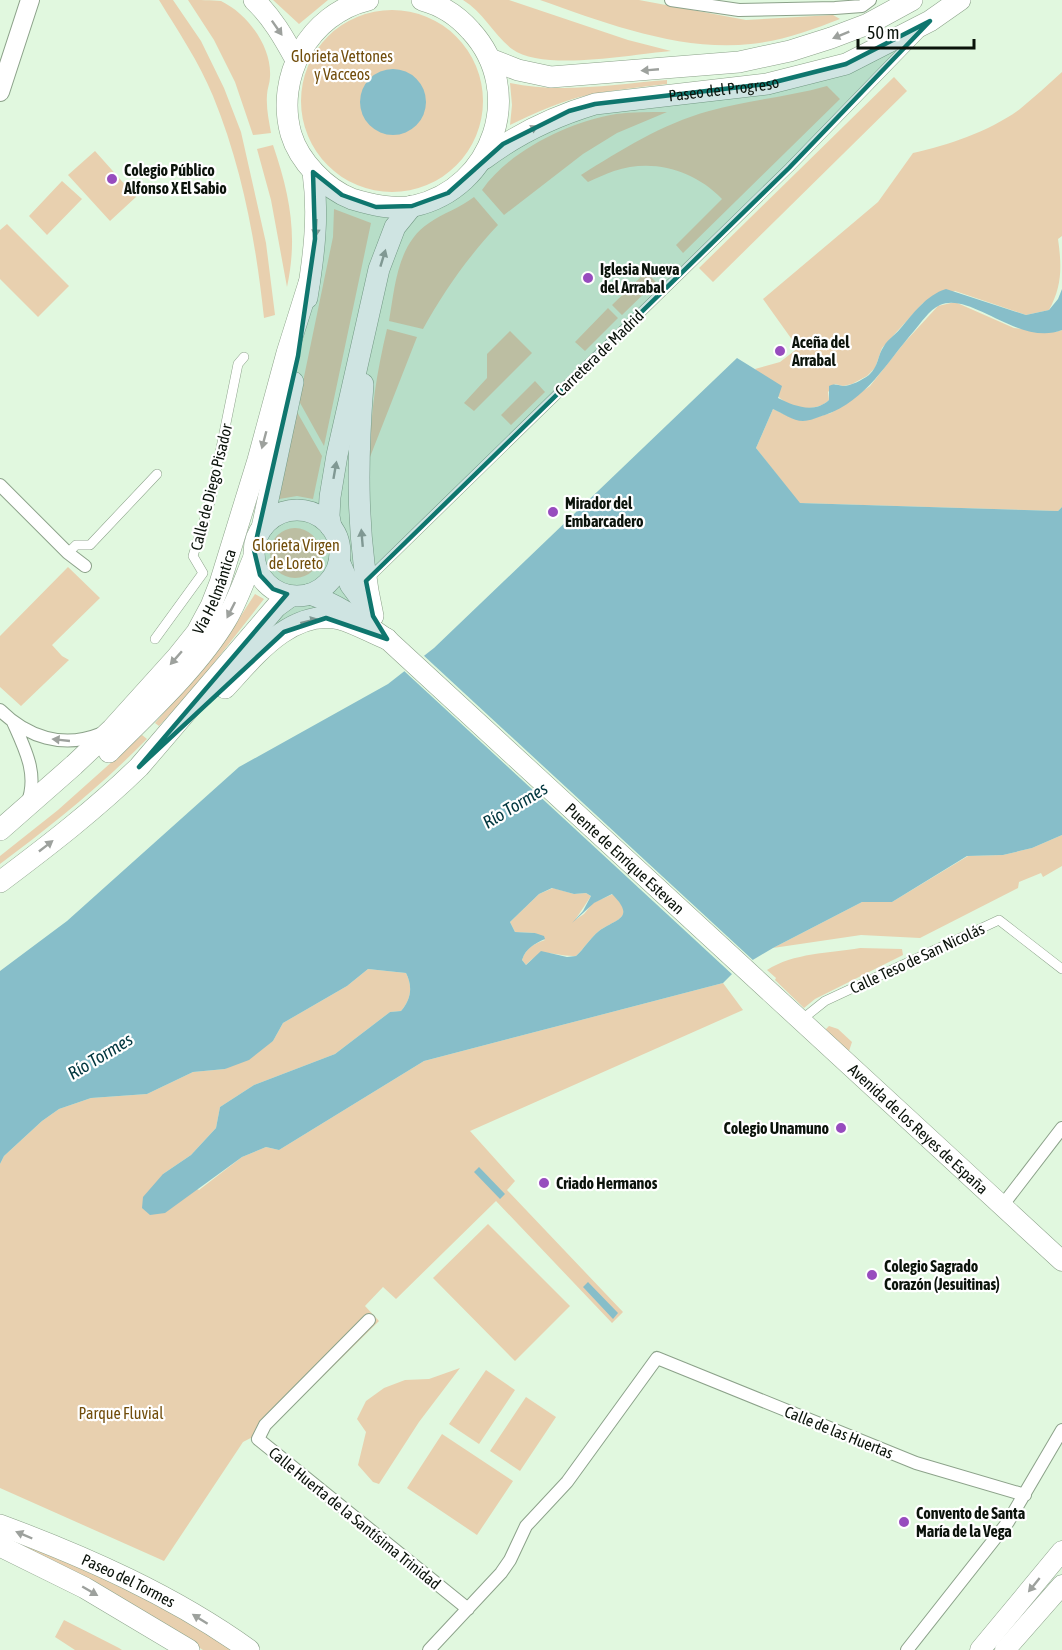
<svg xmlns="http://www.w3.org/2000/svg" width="1062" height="1650" font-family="'Asap Condensed',sans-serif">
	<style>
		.green { fill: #e8d0af }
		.water { fill: #87bec9; fill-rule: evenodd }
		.pier { fill: #e1f8df }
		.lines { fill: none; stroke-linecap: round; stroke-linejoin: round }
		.pedestrian-casing { stroke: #8ca28a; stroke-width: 10 }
		.minor-casing { stroke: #8ca28a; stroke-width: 14 }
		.secondary-casing { stroke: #8ca28a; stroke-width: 20 }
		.primary-casing { stroke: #8ca28a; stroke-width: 21 }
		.trunk-casing { stroke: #8ca28a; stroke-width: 22 }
		.pedestrian { stroke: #fff; stroke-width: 9 }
		.minor { stroke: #fff; stroke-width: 12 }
		.secondary { stroke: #fff; stroke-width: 18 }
		.primary { stroke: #fff; stroke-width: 20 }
		.trunk { stroke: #fff; stroke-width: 21 }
		.oneway { fill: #9da19d }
		.marked { fill: #0f766e; fill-opacity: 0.2; stroke: #0f766e; stroke-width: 4.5; stroke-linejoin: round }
		.poi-dot { fill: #974cbe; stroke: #fff; stroke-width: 2 }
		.labels { text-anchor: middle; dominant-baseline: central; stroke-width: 4.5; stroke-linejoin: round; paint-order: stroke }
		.park-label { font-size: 16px; fill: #714d0b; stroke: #fff }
		.street-label { font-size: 16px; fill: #0b130b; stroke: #fff }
		.poi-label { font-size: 16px; font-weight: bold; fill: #0b130b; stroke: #fff; text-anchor: start }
		.water-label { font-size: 18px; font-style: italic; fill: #00363e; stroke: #fff }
	</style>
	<rect width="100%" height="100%" fill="#e1f8df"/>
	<path class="green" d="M159,0H173L201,41L224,88L241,132L266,243L275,315L264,318C256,242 242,167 213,96C199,62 178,31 159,0Z
		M188,0C198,0 213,0 221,1C248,14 272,47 270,77C270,83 267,89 267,95C266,108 269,121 271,133L253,135L235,82L214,40Z
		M273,0H328L299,24Z
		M463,0H509L628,40L671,51C633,54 543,72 512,49C494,35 483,12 463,0Z
		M540,0H639L746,20L833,15L840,19C812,30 782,41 751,44C681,52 605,23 540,0Z
		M301 101a91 91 0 1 1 182 0a91 91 0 1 1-182 0Z
		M1062,72V236L1058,239C1062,267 1062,286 1049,310L1026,315L955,291L923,303L882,348L875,368L867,376L852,384L843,386L835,384L828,392L829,400C823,406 815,408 807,408C782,408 769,387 755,369L780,362L798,348L763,299L878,202L913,153C949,145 990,131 1020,109C1034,97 1048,85 1062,72Z
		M894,77L907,91L713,282L699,268Z
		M667,80V84C641,87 614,90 588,95C561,101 535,113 510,125L512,105L510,83C560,94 616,84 667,80Z
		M827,86L840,99L683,253L676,245L722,199C694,170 653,158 614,171C605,174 597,178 588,182L581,175C621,150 662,124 709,111C748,100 788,97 827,86Z
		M667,112L617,133L583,154L504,215L482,190C510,150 569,122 616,114C633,112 650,112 667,112Z
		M273,145C290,195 298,236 287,287L271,200L257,149Z
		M95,151L136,197L110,221L68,175Z
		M62,181L82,199L47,235L29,216Z
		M474,197L498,225C468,257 444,291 423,329L389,321C395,287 397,244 429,223C443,213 460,208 474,197Z
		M334,209L371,223L324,446L299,401L333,237Z
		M7,224L69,286L38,317L0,279V230Z
		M646,272L656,282L622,315L612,305Z
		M955,302L1014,328L1056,332L1062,330V507L1058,511L799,503L756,448L773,409L792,418L803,421L831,413L870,386L904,343L938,306Z
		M608,308L618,318L585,351L575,342Z
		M387,329L417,337L370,457C370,414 377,371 387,329Z
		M510,331L532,353L474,411L464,403L487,378V354Z
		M535,381L545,392L511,425L501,415Z
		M297,412L322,456L313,499L297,496L279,499Z
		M270 553a25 25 0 1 1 50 0a25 25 0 1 1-50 0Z
		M68,567L100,598L52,645L62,656L69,660L21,706L0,687V636Z
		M255,594L264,599L196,686L159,726L155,723L220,648Z
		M142,735L147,739C102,785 51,826 0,864V856L58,810Z
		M1062,835V866L1043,877L1041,873L1019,882L1018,888L920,938L861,935L773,948L862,902H892L968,856L1003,855L1032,848Z
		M553,888L574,894L586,893L591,896L575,920L584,914L593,903L613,894C637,919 615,919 599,931C590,938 584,949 576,956C552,957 545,945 526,965L522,960C526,948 533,944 545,940L535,933L515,932L510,922L539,894Z
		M860,948L902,949L903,955L815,999L804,1008L775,980L776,978L767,970C793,953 830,953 860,948Z
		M368,969L406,973C413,987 411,999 401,1011L390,1012L335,1054L254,1085L220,1107L216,1128L191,1155L163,1174L199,1190L242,1157L266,1147L279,1150L424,1061L723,983L743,1010L470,1131L515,1181L507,1190L623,1312L612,1323L496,1201L396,1299L383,1287L365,1306L379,1321L272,1427L243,1442L164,1561L0,1488V1164L4,1156L42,1121L59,1109L91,1098L147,1094L193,1072L225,1069L273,1041L283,1023L347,986Z
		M829,1026L838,1029L852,1042L848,1054L824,1031Z
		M488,1224L570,1306L515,1361L433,1278Z
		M460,1368L419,1422L379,1484L373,1482L358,1465L366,1432L357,1419L366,1401L384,1388L405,1380L429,1379Z
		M486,1370L515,1390L479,1444L449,1424Z
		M526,1397L556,1417L520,1471L490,1451Z
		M442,1434L513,1481L477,1535L407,1488Z
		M0,1533L96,1574L177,1614L235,1650H203L168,1628L21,1547Z
		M64,1620L119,1648L122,1650H75L55,1637Z"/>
	<path class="water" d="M360 102a33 33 0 1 1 66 0a33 33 0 1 1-66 0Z
		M946,289L1026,315L1049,310L1058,299L1062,289V330C1019,347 971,291 940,305C929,310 921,323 914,331C886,363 867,400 825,415C818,417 810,421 803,421C793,421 782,413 773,409L756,448L800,503L1058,511L1062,507V835L1032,848L1003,855L967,856L892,902H862L773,948L736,970L723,983L424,1061L279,1150L266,1147L242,1157L165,1213L150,1215L142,1208L143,1197L163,1174L191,1155L216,1128L220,1107L254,1085L335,1054L390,1012L401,1011C411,999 413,987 406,973L368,969L347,986L283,1023L273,1041L249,1060L225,1069L193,1072L147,1094L91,1098L59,1109L42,1121L4,1156L0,1164V971L67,921L239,767L388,684L434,648L737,358L782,386L778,398C794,406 814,414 829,400V386C835,383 837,385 843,386C851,386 862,380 869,375C879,366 877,356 884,346C888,339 895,335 900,329C913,314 926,295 946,289ZM552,888L574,894L586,893L591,896L583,911L572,923L594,903L612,894C637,919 615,919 599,931C590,938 584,949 576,956L567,957L541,951L526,965L522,960C526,948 534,944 545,939L544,936L535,933L515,932L510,922L539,894Z
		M479,1167L505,1194L500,1199L474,1172Z
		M588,1282L618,1313L613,1319L583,1287Z"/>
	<path class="pier" d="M422,654L755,962L734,976L402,669Z"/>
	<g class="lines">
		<g class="pedestrian-casing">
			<path id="pedestrian" d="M68,553L76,545H90L157,474
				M368,579L789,168L919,34
				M155,639L203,573L193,556L210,502L238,364L244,357
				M800,1021L825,1001L999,920L1062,969"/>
		</g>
		<g class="minor-casing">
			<path id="minor" d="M671,0L739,10L835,8L862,6L870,0
				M0,485L68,553L85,566
				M0,710C27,737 63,749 100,734
				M13,722C25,749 39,775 27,804
				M1002,1206L1062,1128
				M369,1320L265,1425L258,1439L468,1609
				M429,1650L501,1573L510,1560L526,1526L567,1482L657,1358L916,1463L1025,1495
				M907,1650L1008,1522L1062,1430"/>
		</g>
		<g class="secondary-casing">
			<path id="secondary" d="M0,92L30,0"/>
		</g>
		<g class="primary-casing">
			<g id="primary">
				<path d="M339,560L350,585L373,616"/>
				<path id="s1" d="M309,594C340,605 361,621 387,639L1062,1261"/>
				<path d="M980,1650L1062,1551"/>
				<path d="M1005,1650L1062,1585"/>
			</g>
		</g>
		<g class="trunk-casing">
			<g id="trunk">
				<path d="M254,0C272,17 284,38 296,60"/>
				<path d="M368,0C309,14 275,77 291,134C299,161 326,189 352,199C372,205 393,210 414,206C494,188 526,91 471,31C458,16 441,5 422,0"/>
				<path d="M490,59L518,70L551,77L739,62L790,51L831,38L868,24L912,0"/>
				<path id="s2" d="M484,159C517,134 555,116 595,104L767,84L846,64L930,21L960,0"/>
				<path d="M307,298C314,255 319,215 313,172"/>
				<path d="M363,384C357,462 356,540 373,616"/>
				<circle cx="297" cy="553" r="43"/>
				<path d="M331,527L329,516L330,497L337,455L379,269L395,227L412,206"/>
				<path d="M262,528L293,382"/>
				<path d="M225,688C254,657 291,608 340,619C355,623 372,633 387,639"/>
				<path d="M109,752C148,713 198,667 226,620C238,600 245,578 254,557"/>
				<path id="s3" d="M0,830L74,765L112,729L177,657L197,632L211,606L220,583L258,460L287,353L309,283"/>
				<path d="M0,882C48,846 96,809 139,767L276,607L291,596"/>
				<path id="s4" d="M0,1525C86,1557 174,1596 249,1650"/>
				<path d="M0,1546L85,1588L189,1650"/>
			</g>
		</g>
		<use href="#pedestrian" class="pedestrian"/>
		<use href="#minor" class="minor"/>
		<use href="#secondary" class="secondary"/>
		<use href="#primary" class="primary"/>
		<use href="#trunk" class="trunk"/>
	</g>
	<defs><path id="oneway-solid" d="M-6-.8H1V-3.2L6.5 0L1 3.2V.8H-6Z" transform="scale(1.5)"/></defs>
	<g class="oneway">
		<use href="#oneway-solid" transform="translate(277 28) rotate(55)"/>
		<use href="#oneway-solid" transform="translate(841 35) rotate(158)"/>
		<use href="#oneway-solid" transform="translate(650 70) rotate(175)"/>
		<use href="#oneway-solid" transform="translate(530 130) rotate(-27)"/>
		<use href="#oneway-solid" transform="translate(316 228) rotate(93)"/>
		<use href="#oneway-solid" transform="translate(383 258) rotate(-73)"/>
		<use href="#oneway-solid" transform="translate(264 440) rotate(105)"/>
		<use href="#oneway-solid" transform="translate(335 470) rotate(-80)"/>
		<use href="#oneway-solid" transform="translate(362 538) rotate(-95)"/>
		<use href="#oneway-solid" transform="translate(231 610) rotate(117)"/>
		<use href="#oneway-solid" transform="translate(309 621) rotate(-14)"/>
		<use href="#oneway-solid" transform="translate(176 658) rotate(131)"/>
		<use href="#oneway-solid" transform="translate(61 740) rotate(-174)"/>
		<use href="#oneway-solid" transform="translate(46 846) rotate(-38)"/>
		<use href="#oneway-solid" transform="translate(24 1535) rotate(-157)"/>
		<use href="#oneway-solid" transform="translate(1034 1585) rotate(129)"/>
		<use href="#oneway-solid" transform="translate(90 1591) rotate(30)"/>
		<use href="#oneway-solid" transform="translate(200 1619) rotate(-148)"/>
	</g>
	<path class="marked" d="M930,21L789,168L366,581L373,616L387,639L326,618L284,632L139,767L287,594L273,589L260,575L254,550L298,356L315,239L313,172L342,195L376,207L412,206L448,193L503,144L569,111L595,104L767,84L846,64Z"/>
	<g class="poi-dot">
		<circle cx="112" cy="179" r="6"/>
		<circle cx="588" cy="278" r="6"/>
		<circle cx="780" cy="351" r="6"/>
		<circle cx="553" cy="512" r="6"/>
		<circle cx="841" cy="1128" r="6"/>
		<circle cx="544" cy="1183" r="6"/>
		<circle cx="872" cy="1275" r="6"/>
		<circle cx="904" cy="1522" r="6"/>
	</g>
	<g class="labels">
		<g class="park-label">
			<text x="342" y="56">Glorieta Vettones<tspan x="342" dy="18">y Vacceos</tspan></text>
			<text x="296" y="545">Glorieta Virgen<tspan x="296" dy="18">de Loreto</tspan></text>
			<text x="121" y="1413">Parque Fluvial</text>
		</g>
		<g class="street-label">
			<text stroke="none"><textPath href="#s2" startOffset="254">Paseo del Progreso</textPath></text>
			<text transform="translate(599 353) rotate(-44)">Carretera de Madrid</text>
			<text transform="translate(211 487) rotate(-76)">Calle de Diego Pisador</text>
			<text stroke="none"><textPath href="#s3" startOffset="324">Vía Helmántica</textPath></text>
			<text stroke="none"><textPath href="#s1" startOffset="414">Puente de Enrique Estevan</textPath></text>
			<text transform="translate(917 958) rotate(-25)">Calle Teso de San Nicolás</text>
			<text stroke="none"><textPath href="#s1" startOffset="813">Avenida de los Reyes de España</textPath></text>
			<text transform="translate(839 1432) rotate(22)">Calle de las Huertas</text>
			<text transform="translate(355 1518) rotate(39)">Calle Huerta de la Santísima Trinidad</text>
			<text stroke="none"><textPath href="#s4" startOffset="140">Paseo del Tormes</textPath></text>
		</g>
		<g class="poi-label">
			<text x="124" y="170">Colegio Público<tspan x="124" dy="18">Alfonso X El Sabio</tspan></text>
			<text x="600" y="269">Iglesia Nueva<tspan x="600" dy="18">del Arrabal</tspan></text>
			<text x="792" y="342">Aceña del<tspan x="792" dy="18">Arrabal</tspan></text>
			<text x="565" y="503">Mirador del<tspan x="565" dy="18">Embarcadero</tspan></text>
			<text x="829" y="1128" text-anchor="end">Colegio Unamuno</text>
			<text x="556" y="1183">Criado Hermanos</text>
			<text x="884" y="1266">Colegio Sagrado<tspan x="884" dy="18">Corazón (Jesuitinas)</tspan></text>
			<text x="916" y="1513">Convento de Santa<tspan x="916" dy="18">María de la Vega</tspan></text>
		</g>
		<g class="water-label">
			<text transform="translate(515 805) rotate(-31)">Río Tormes</text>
			<text transform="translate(100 1056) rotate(-31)">Río Tormes</text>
		</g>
	</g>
	<path d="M858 39v9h116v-9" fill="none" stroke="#0b130b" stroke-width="3"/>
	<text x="867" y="39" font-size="18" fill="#0b130b" stroke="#ffffff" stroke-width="4.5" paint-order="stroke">50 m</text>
</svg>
